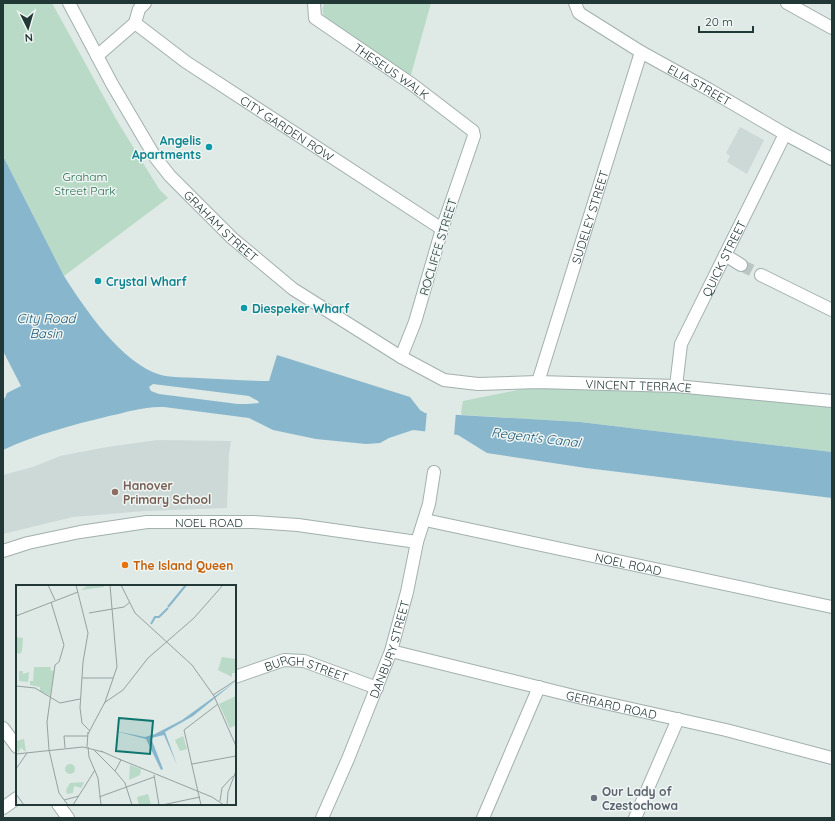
<svg xmlns="http://www.w3.org/2000/svg" width="835" height="821" font-family="Quicksand,sans-serif">
	<style>
		.built { fill: #cdd9d6 }
		.green { fill: #b8dac7 }
		.water { fill: #88b7cd; fill-rule: evenodd }
		.pier { fill: #dfe9e6 }
		.lines { fill: none; stroke-linecap: round; stroke-linejoin: round }
		.minor-tunnel { stroke: #b9c6c3; stroke-width: 12; stroke-dasharray: 12 6; stroke-linecap: butt }
		.minor-casing { stroke: #a2b0ae; stroke-width: 14 }
		.minor { stroke: #fff; stroke-width: 12 }
		.culture-dot { fill: #0f9aa8; stroke: #eff6f4; stroke-width: 1.5 }
		.education-dot { fill: #8d6e63; stroke: #eff6f4; stroke-width: 1.5 }
		.food-dot { fill: #e8710a; stroke: #eff6f4; stroke-width: 1.5 }
		.worship-dot { fill: #6b7280; stroke: #eff6f4; stroke-width: 1.5 }
		.labels { text-anchor: middle; dominant-baseline: central; stroke-width: 3; stroke-linejoin: round; paint-order: stroke }
		.street-label { font-size: 12px; fill: #213836; stroke: #eff6f4 }
		.culture-label { font-size: 12px; font-weight: bold; fill: #0d838f; stroke: #eff6f4; text-anchor: start }
		.park-label { font-size: 12px; fill: #2d6d51; stroke: #eff6f4 }
		.education-label { font-size: 12px; font-weight: bold; fill: #785e54; stroke: #eff6f4; text-anchor: start }
		.food-label { font-size: 12px; font-weight: bold; fill: #c56008; stroke: #eff6f4; text-anchor: start }
		.worship-label { font-size: 12px; font-weight: bold; fill: #5b616d; stroke: #eff6f4; text-anchor: start }
		.water-label { font-size: 13px; font-style: italic; fill: #1e5571; stroke: #eff6f4 }
		.inset-river { fill: none; stroke: #88b7cd; stroke-width: 2 }
		.inset-road { fill: none; stroke: #93a2a0; stroke-width: 1 }
		.view { fill: #0f766e; fill-opacity: 0.15; stroke: #0f766e; stroke-width: 2 }
		.inset-edge { fill: none; stroke: #213836; stroke-width: 2 }
	</style>
	<rect width="100%" height="100%" fill="#dfe9e6"/>
	<path class="built" d="M740,127L764,140L747,174L727,162L730,156L726,153Z
		M157,440L231,441L229,454L227,508L145,511L73,517L3,534V475L33,467L60,456L107,447Z"/>
	<path class="green" d="M3,3H52L116,119L159,189L168,198L64,276L3,156Z
		M324,3H431L410,78L327,20C322,15 322,10 324,3Z
		M528,388L679,390L832,406V452L580,422L462,415L461,412L463,401Z"/>
	<path class="water" d="M3,156L64,276C85,309 122,364 161,375C173,378 186,377 198,378C222,379 245,381 269,381L277,355L410,397L420,410L425,413L580,422L832,452V498L586,468L487,453L458,435L413,430L389,438L380,443L366,444L316,439L273,430L249,418L164,407C145,406 127,412 109,416C73,425 37,434 3,450V399L5,398L7,393L21,386L3,351ZM153,384L249,396L258,401L259,403L247,404H238L159,394L151,391L149,387Z"/>
	<path class="pier" d="M427,411L456,412L454,436L425,433Z"/>
	<g class="lines">
		<path class="minor-tunnel" d="M741,265L761,275"/>
		<g class="minor-casing">
			<g id="minor">
				<path id="s1" d="M69,3L112,84L155,157L170,176L232,238L293,289L401,357L444,380L478,384L538,382L676,386L832,401"/>
				<path id="s2" d="M314,3L315,18L413,85L473,131L474,136L442,229L415,322L401,357"/>
				<path id="s3" d="M575,3L579,13L641,52L708,89L785,134L832,159"/>
				<path d="M787,3L832,28"/>
				<path id="s4" d="M135,23L186,62L442,229"/>
				<path d="M97,56L135,23L139,9L145,3"/>
				<path d="M725,255L741,265"/>
				<path d="M761,275L832,310"/>
				<path id="s5" d="M538,382L641,52"/>
				<path id="s6" d="M676,386L681,344L785,134"/>
				<path id="s7" d="M425,520L832,607"/>
				<path id="s8" d="M3,551L28,543L80,532L147,522H253L298,525L417,542"/>
				<path id="s9" d="M391,651L578,697L726,730L832,758"/>
				<path id="s10" d="M235,677L284,660L304,661L377,688"/>
				<path d="M3,728L17,747"/>
				<path d="M58,804L68,818"/>
				<path d="M3,808L17,798"/>
				<path id="s11" d="M322,818L348,759L391,651L407,592L417,542L429,504L434,472"/>
				<path d="M483,818L539,687"/>
				<path d="M635,818L678,719"/>
			</g>
		</g>
		<use href="#minor" class="minor"/>
	</g>
	<g class="culture-dot">
		<circle cx="209" cy="147" r="4"/>
		<circle cx="98" cy="281" r="4"/>
		<circle cx="244" cy="308" r="4"/>
	</g>
	<circle class="education-dot" cx="115" cy="492" r="4"/>
	<circle class="food-dot" cx="125" cy="565" r="4"/>
	<circle class="worship-dot" cx="594" cy="798" r="4"/>
	<g class="labels">
		<g class="street-label">
			<text stroke="none"><textPath href="#s2" startOffset="108">THESEUS WALK</textPath></text>
			<text stroke="none"><textPath href="#s3" startOffset="151">ELIA STREET</textPath></text>
			<text stroke="none"><textPath href="#s4" startOffset="185">CITY GARDEN ROW</textPath></text>
			<text stroke="none"><textPath href="#s5" startOffset="173">SUDELEY STREET</textPath></text>
			<text stroke="none"><textPath href="#s1" startOffset="272">GRAHAM STREET</textPath></text>
			<text transform="translate(438 247) rotate(-73)">ROCLIFFE STREET</text>
			<text stroke="none"><textPath href="#s6" startOffset="138">QUICK STREET</textPath></text>
			<text stroke="none"><textPath href="#s1" startOffset="739">VINCENT TERRACE</textPath></text>
			<text stroke="none"><textPath href="#s8" startOffset="209">NOEL ROAD</textPath></text>
			<text stroke="none"><textPath href="#s7" startOffset="208">NOEL ROAD</textPath></text>
			<text stroke="none"><textPath href="#s11" startOffset="182">DANBURY STREET</textPath></text>
			<text stroke="none"><textPath href="#s10" startOffset="75">BURGH STREET</textPath></text>
			<text stroke="none"><textPath href="#s9" startOffset="227">GERRARD ROAD</textPath></text>
		</g>
		<g class="culture-label">
			<text x="201" y="140" text-anchor="end">Angelis<tspan x="201" dy="14">Apartments</tspan></text>
			<text x="106" y="281">Crystal Wharf</text>
			<text x="252" y="308">Diespeker Wharf</text>
		</g>
		<g class="park-label">
			<text x="85" y="176">Graham<tspan x="85" dy="14">Street Park</tspan></text>
		</g>
		<g class="education-label">
			<text x="123" y="485">Hanover<tspan x="123" dy="14">Primary School</tspan></text>
		</g>
		<g class="food-label">
			<text x="133" y="565">The Island Queen</text>
		</g>
		<g class="worship-label">
			<text x="602" y="791">Our Lady of<tspan x="602" dy="14">Czestochowa</tspan></text>
		</g>
		<g class="water-label">
			<text x="46" y="318">City Road<tspan x="46" dy="15">Basin</tspan></text>
			<text transform="translate(536 437) rotate(7)">Regent's Canal</text>
		</g>
	</g>
	<g transform="translate(16 585)">
		<rect width="220" height="220" fill="#dfe9e6"/>
		<path d="M72,0H88V2L65,5ZM0,52L7,53L6,66L4,69L0,67ZM206,72L220,74V88H216V92L202,85ZM18,82H35L34,85L38,86L34,111L24,106V102L14,100V96H17ZM3,86H7V89L13,87L12,97L3,96ZM220,111V140L214,143L203,119ZM167,151L171,164L164,166L159,155ZM8,154L10,167L5,163L2,168L0,156ZM49 184a5 5 0 1 1 10 0a5 5 0 1 1-10 0ZM114,180L125,184L124,190L113,195ZM68,197L65,203L58,201L57,208L51,209L50,205L54,198ZM132,209L135,220H123L121,212Z" fill="#b8dac7"/>
		<path d="M220,96L177,131L149,147L161,180L148,150L135,153L147,184L145,185L130,154L99,146L129,152L139,149L166,135Z" fill="#88b7cd"/>
		<path class="inset-river" d="M152,22L170,0M135,39L139,32H143L152,23"/>
		<path class="inset-road" d="M32,0L39,15M60,0L72,48L67,77L64,123L66,138L74,146M105,0L119,28L176,80L198,111L220,161M35,17L48,60L43,77M73,28L108,22L114,17M0,31L62,7M43,77L39,80L31,137L33,165L43,208L52,220M66,93H97M0,101L19,103L44,118L64,114M197,110L220,95M88,118L107,105L132,73L178,33L207,0M72,149L89,117L101,82L94,0M71,162L72,147M72,162L73,172L82,193L85,220M49,163L48,151H72M78,165L99,186L105,175M85,166L105,175M0,169L67,162L87,167M103,174L196,212L208,220M176,179L220,171M0,184L11,168M99,186L109,198L116,220M138,190L143,220M0,209L8,220M83,212L138,192M48,215L63,211M204,216L206,203L217,191M57,220L79,185M146,220L184,212M185,220L168,145L202,119M211,220L212,207L220,186"/>
		<path class="view" d="M103,133L137,136L134,169L100,166Z"/>
		<rect width="220" height="220" class="inset-edge"/>
	</g>
	<rect width="835" height="821" fill="none" stroke="#213836" stroke-width="8"/>
	<g transform="translate(28 28) rotate(175)" stroke="#eff6f4" stroke-width="3" paint-order="stroke">
	<path d="M0-3L7 15L0 10L-7 15Z" fill="#213836"/>
	<text y="-6" font-size="11" font-weight="bold" text-anchor="middle" fill="#213836">N</text>
	</g>
	<path d="M699 26v6h54v-6" fill="none" stroke="#213836" stroke-width="2"/>
	<text x="705" y="26" font-size="12" fill="#213836" stroke="#eff6f4" stroke-width="3" paint-order="stroke">20 m</text>
</svg>
